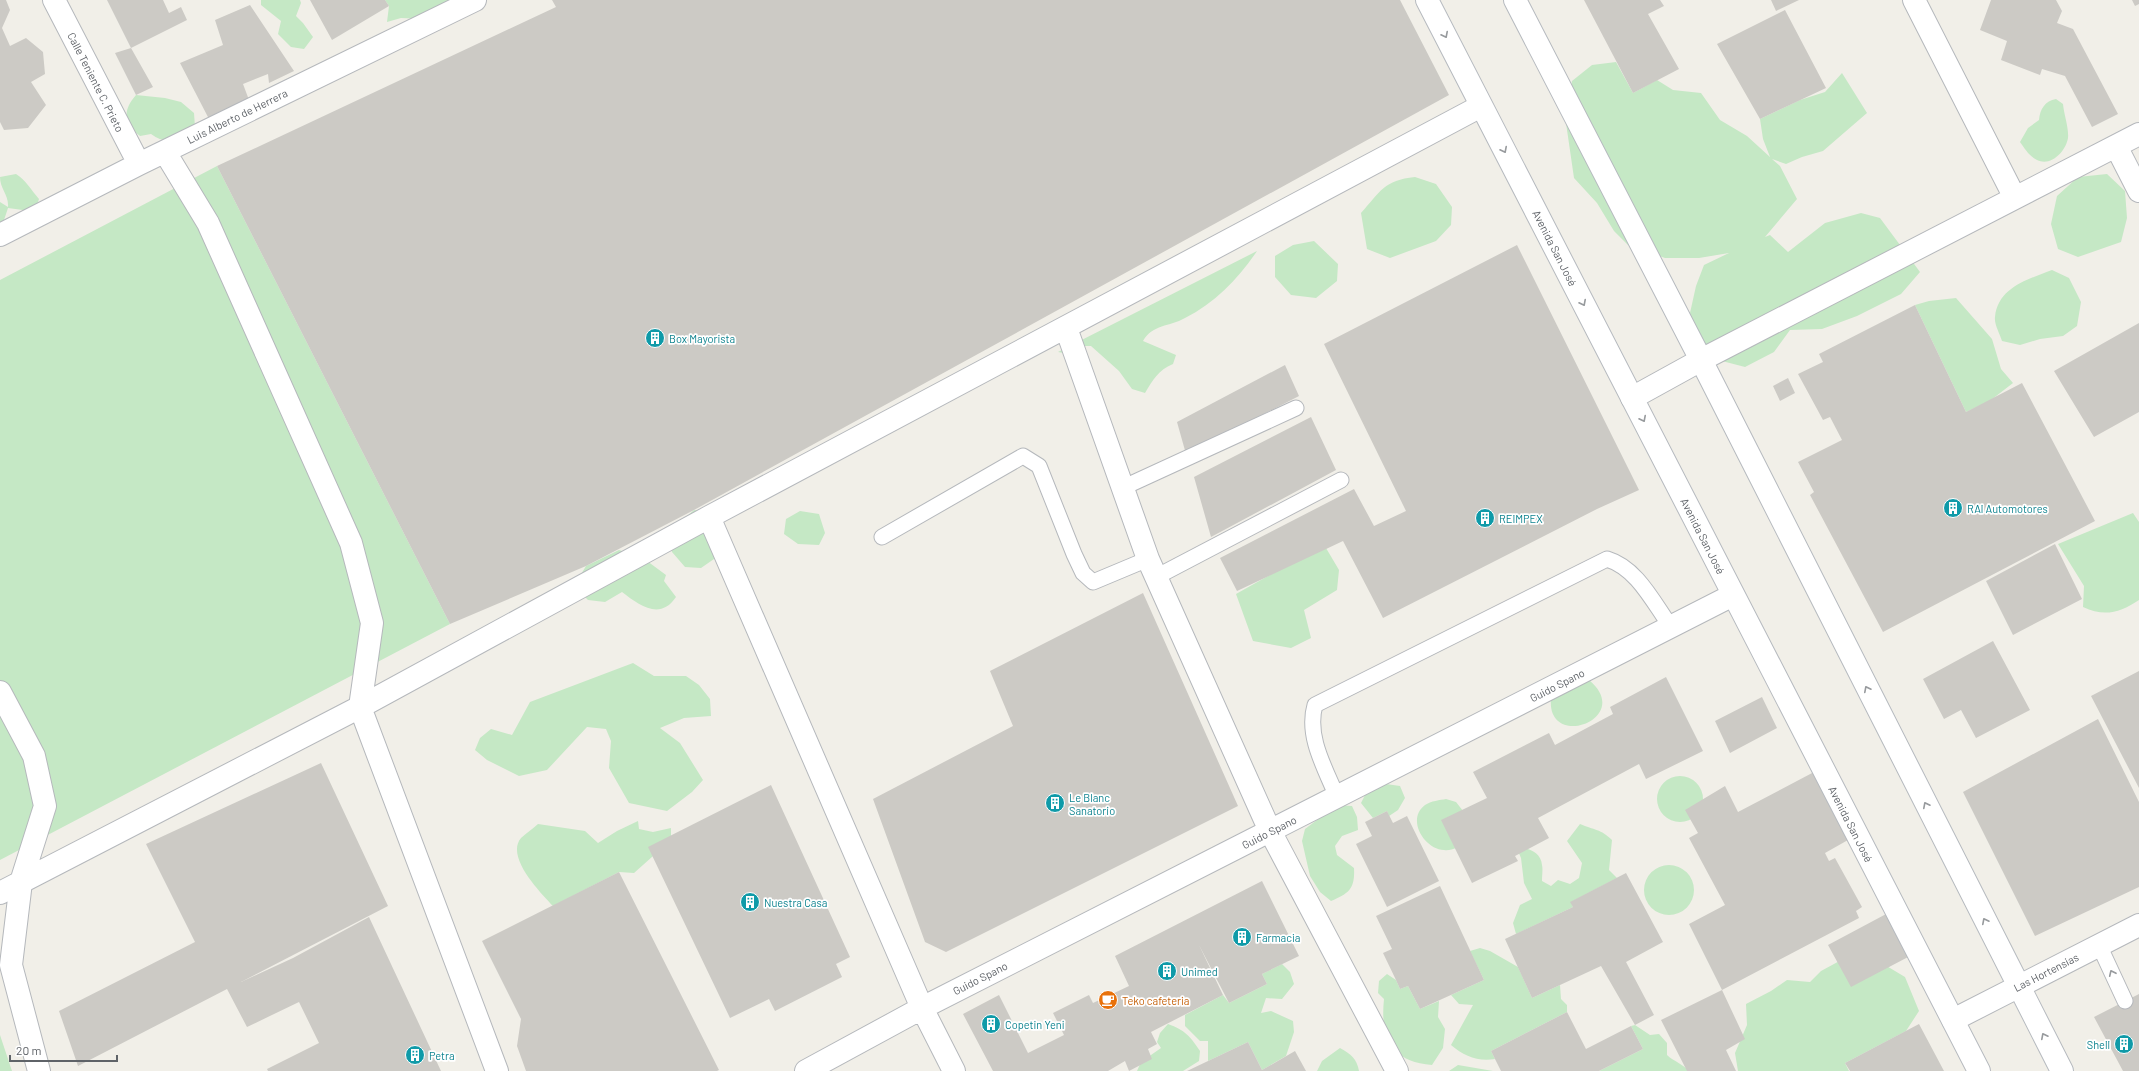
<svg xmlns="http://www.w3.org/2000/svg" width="2139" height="1071" font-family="Barlow,sans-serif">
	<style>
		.green { fill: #c5e8c5 }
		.building { fill: #cccac5 }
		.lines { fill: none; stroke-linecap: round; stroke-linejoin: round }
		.lane-casing { stroke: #b5b8bc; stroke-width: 17 }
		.street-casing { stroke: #b5b8bc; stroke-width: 24 }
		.secondary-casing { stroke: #b6babf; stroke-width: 24 }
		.lane { stroke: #fff; stroke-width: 15 }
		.street { stroke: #fff; stroke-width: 22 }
		.secondary { stroke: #fff; stroke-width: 22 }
		.oneway { stroke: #979a9d }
		.labels { text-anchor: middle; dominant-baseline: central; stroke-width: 3.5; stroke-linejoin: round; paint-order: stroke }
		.street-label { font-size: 11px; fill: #5f6368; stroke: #fff }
		.culture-label { font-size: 11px; fill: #0d838f; stroke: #fff; text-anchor: start }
		.food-label { font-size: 11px; fill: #c56008; stroke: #fff; text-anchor: start }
	</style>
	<rect width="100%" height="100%" fill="#f1efe8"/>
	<path class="green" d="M261,0H300L301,3L296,16L303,23L313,37L304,49L291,47L278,34L281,21L261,5Z
		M385,0H451L423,19L401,18L387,22L389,6Z
		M1616,62L1633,93L1657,80L1673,90L1701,93L1720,120L1747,136L1770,157L1763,139L1760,119L1800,100L1825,92L1842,73L1867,113L1823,151L1802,157L1786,164L1772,159L1780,166L1797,199L1765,237L1770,235L1788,252L1825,223L1861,213L1880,218L1920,272L1901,294L1857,316L1822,329L1790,330L1774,352L1745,367L1722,361L1698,338L1690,313L1696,286L1704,265L1729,253L1699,258H1665L1628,245L1614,231L1597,203L1574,178L1566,123L1572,81L1592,65Z
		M136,95L165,98L181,102L194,113L195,127C178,138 169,147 151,134L140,136C124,123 122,111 136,95Z
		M2056,99L2063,104C2064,115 2069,128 2068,138C2066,151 2051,167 2037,160C2029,156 2025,149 2020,142L2028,128L2039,120C2040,109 2045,101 2056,99Z
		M217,166L450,624L0,860V280Z
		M16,174C26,180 31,190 39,199L36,208L30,211L8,208L0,232V202L8,207C9,195 0,189 0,177Z
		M2107,174L2125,191L2127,218L2121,242L2078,257L2058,249L2051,224L2057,196L2078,177Z
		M1415,177L1436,184L1452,207L1451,225L1436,241L1390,258L1367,249L1361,213C1380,192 1384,180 1415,177Z
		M1314,241L1338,264L1337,281L1316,298L1291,295L1275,277V256L1293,245Z
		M1257,251C1239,278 1215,303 1185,318C1169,327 1153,324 1143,341L1176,355L1173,364C1158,370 1153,380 1145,393L1132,389L1119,371L1091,346H1077L1069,354L1058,352Z
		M2052,270L2069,278L2081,302L2077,326L2063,336L2040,339L2020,345L2002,341C2000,334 1994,324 1995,317C1998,287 2029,279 2052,270Z
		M1956,298L1992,339L2001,369L2013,383L1991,400L1966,412L1915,305L1929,301Z
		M694,510L713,512L727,543L714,559L701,568L685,567L672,552L669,538L678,524Z
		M800,511L819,514L825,533L819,545L798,544L784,534L786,519Z
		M2133,513L2139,522V600C2120,613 2104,617 2083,607L2084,586L2058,544Z
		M1326,548L1339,570L1337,590L1304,610L1311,638L1291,648L1253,641L1236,594L1282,568Z
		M619,550L643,558L666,575L664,581L676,597C660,621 639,605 622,592L605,602L588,600L579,591L577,581L586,566Z
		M633,663L654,676H686L699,685L710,699L711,716L684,718L660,728L680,743L703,780L692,792L667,811L629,803L609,768L611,741L606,729L587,727L547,770L519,776L487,760L475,750L480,738L491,729L512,735L530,702Z
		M1589,680C1637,720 1539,754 1552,692Z
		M1657 799a23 23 0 1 1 46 0a23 23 0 1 1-46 0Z
		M1379,783L1400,786L1405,798L1398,810L1389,816L1387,811L1373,818L1361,803L1368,789Z
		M1446,799L1456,802L1467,816L1456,848C1453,849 1448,851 1444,850C1424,849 1406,819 1425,805C1431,801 1440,800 1446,799Z
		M1337,805L1352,806L1357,817L1358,830L1342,836L1335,846L1337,855L1354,868C1355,888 1350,893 1331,901L1320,892L1310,876L1302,841L1305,829Z
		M638,821L639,829L653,832L671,828V840L634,873L619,872L553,906C541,893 505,857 521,838C526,833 533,829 538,824L585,831L598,843L617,831Z
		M1580,824C1594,830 1601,829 1612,840L1609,870L1617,878L1571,902L1573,907L1516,934L1513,923L1520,905L1532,899L1524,883L1521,858L1516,846C1527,848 1541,851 1542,865C1543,869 1542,875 1542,881L1551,886L1558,880L1570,884L1579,878L1582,863L1567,841Z
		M1644 890a25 25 0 1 1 50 0a25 25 0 1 1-50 0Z
		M1480,948L1490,951L1518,967L1532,998L1560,985L1561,999L1567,1005V1012L1491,1051L1495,1059C1478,1062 1464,1056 1451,1045L1473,1005L1459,1004L1451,995L1484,980L1470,951Z
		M1845,958L1880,962L1905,977L1919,1011L1906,1031L1845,1063L1849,1071H1738L1735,1053L1747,1025L1746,1004L1771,991L1787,980L1810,982L1821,971Z
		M1282,964L1290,972L1294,984L1282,999L1266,998L1261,1013L1271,1011L1293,1021L1294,1032L1286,1056L1262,1070L1248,1042L1208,1061V1041H1200L1185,1026V1015L1223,995L1229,1003L1267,984L1262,974Z
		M1387,974L1396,980L1400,989L1408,986L1420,1009L1439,1001L1438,1017L1445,1029L1443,1048L1432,1065C1391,1062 1380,1037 1384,999L1378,993L1379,981Z
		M1168,1024C1185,1030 1190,1036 1200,1051L1199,1061L1183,1071H1137L1141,1062L1161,1048L1157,1042L1160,1033Z
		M1635,1025L1650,1035L1659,1034L1667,1043V1055C1673,1061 1685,1065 1688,1071H1599L1643,1049L1631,1026Z
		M0,1035L12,1071H0Z
		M1340,1048C1351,1054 1357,1059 1359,1071H1317L1322,1061Z
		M1458,1065L1493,1071H1449Z"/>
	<path class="building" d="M0,0H6L10,10L2,28L10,46L26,38L43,52L45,74L31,82L46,105L28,128L4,130L0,122Z
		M107,0H163L169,13L181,7L187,20L131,48Z
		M310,0H385L389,6L332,40Z
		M552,0H1400L1449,95L694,510L586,566L450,624L217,166L556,7Z
		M1584,0H1660L1664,6L1648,14L1679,69L1633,93Z
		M1771,0H1799L1776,11Z
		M1991,0H2056L2062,11L2057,23L2073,29L2118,114L2092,127L2065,76L2042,69L2040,75L2001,60L2007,41L1980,30Z
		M2132,0H2139V4L2135,6Z
		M250,5L294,71L269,83L268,74L243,84L249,100L209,119L180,63L223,45L215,20Z
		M1785,10L1826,88L1760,119L1717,44Z
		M131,48L153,87L136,95L115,53Z
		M1517,245L1639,490L1597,509L1383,618L1343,541L1237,591L1220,558L1354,489L1374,526L1406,511L1324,344Z
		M1915,305L1966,412L2022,383L2095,521L1883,632L1810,495L1814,492L1798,462L1842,440L1830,417L1823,420L1798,374L1823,362L1819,354Z
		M2139,323V412L2094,437L2054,371Z
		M1285,365L1299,396L1186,454L1177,422Z
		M1788,378L1795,393L1780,401L1773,386Z
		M1311,417L1336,470L1211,537L1194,477Z
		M2055,544L2082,599L2013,635L1986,581Z
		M1143,593L1238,806L946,952L925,942L873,799L1013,726L990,671Z
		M1993,641L2030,710L1976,738L1961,710L1944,719L1923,679Z
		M2139,671V788L2091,696Z
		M1666,677L1703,751L1646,779L1639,764L1538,818L1549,838L1515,856L1518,861L1472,883L1441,820L1487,798L1473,772L1549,733L1555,745L1613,714L1610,707Z
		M1762,697L1777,728L1730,753L1715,721Z
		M2098,719L2139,802V887L2035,936L1963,792Z
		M321,763L388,906L241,982L293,958L369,917L441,1071H268L267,1069L319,1043L299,1002L247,1027L227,989L78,1066L59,1011L195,942L146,844Z
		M1814,772L1848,840L1825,853L1829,861L1835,858L1862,907L1856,911L1859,918L1722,990L1745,1039L1726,1050L1736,1071H1687L1661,1020L1722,990L1689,924L1725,905L1689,838L1698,833L1685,810L1725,786L1738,812Z
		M771,785L850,957L836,964L842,977L775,1011L769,999L730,1018L648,847Z
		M1387,811L1393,823L1407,816L1439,881L1387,907L1356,844L1372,836L1365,822Z
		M619,872L719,1070L717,1071H526L517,1046L521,1019L482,941Z
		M1626,873L1663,942L1626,962L1654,1015L1635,1025L1601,966L1532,998L1505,939L1573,907L1570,902Z
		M1262,881L1299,956L1262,974L1267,984L1229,1003L1199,945L1223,995L1151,1032L1157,1044L1148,1049L1152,1059L1129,1071L1125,1061L1108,1071H993L963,1014L999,995L1028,1053L1064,1035L1053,1013L1089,995L1093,1003L1129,986L1115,956Z
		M1440,886L1484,980L1420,1009L1408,986L1400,989L1396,980L1383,953L1392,949L1376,916Z
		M1888,913L1910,956L1851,987L1828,945Z
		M2139,994V1071H2123L2094,1017Z
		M1567,1012L1586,1049L1631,1026L1643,1049L1599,1071H1501L1491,1051Z
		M1919,1024L1944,1071H1850L1845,1063Z
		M1248,1042L1262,1070L1295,1051L1306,1071H1187Z"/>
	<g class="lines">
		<g class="lane-casing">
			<path id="lane" d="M1122,488L1296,408
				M882,537L1023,456L1039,466L1074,554L1083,573L1093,582L1148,559
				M1156,577L1341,480
				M1337,797C1325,768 1306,736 1315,705L1607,559C1637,568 1653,602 1671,627
				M2099,945L2125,1001"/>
		</g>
		<g class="street-casing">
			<path id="street" d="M54,0L139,164
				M1914,0L2015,198
				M2116,146L2139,191
				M165,152L208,223L351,543L372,623L360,707L497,1071
				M0,235L139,164L475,0
				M1066,328L1148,559L1270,831L1397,1071
				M1632,398L1701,360L2139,134
				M709,517L922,1008L954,1071
				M0,692L34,756L45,806L21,882L11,965L39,1071
				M0,893L360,707L709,517L1481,106
				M1953,1020L2139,925
				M806,1071L922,1008L1733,595"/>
		</g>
		<g class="secondary-casing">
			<path id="secondary" d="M1427,0L1979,1071
				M1515,0L1701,360L2062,1071"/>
		</g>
		<use href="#lane" class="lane"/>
		<use href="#street" class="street"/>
		<use href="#secondary" class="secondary"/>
	</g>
	<defs><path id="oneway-chevron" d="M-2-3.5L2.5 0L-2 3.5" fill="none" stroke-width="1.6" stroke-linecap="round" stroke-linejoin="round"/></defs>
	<g class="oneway">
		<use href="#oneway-chevron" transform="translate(1445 35) rotate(63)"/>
		<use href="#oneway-chevron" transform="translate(1504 150) rotate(63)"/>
		<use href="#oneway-chevron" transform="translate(1583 303) rotate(63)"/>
		<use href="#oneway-chevron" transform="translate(1643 419) rotate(63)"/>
		<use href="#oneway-chevron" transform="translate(1867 689) rotate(-117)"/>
		<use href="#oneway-chevron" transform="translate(1926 805) rotate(-117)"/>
		<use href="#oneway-chevron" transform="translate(1985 921) rotate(-117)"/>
		<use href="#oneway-chevron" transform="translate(2112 973) rotate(-115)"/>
		<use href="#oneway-chevron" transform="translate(2044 1036) rotate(-117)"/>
	</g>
	<defs>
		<g id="building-disc" transform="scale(1)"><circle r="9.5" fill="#0f9aa8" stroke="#fff"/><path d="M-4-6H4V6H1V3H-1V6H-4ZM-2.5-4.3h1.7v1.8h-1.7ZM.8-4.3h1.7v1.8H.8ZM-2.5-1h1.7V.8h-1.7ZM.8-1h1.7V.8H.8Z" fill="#fff"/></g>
		<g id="cafe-disc" transform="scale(1)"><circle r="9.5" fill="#e8710a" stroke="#fff"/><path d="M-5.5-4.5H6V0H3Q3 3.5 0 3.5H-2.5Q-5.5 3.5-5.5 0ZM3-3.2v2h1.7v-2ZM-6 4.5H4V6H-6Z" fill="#fff"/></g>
	</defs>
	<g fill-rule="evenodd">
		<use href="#building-disc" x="655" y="338"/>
		<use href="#building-disc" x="1953" y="508"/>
		<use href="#building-disc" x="1485" y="518"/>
		<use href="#building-disc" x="1055" y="803"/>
		<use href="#building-disc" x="750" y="902"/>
		<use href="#building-disc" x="1242" y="937"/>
		<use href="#building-disc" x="1167" y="971"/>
		<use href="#cafe-disc" x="1108" y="1000"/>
		<use href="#building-disc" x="991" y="1024"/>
		<use href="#building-disc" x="2124" y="1044"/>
		<use href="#building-disc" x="415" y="1055"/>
	</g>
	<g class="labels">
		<g class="street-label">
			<text transform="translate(96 82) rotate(63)">Calle Teniente C. Prieto</text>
			<text transform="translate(237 116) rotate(-26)">Luis Alberto de Herrera</text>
			<text transform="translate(1555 248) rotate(63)">Avenida San José</text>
			<text transform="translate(1703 536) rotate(63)">Avenida San José</text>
			<text transform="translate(1557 685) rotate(-27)">Guido Spano</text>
			<text transform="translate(1851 824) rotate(63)">Avenida San José</text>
			<text transform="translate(1269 832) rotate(-27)">Guido Spano</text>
			<text transform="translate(2046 972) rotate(-27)">Las Hortensias</text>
			<text transform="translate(980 978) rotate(-27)">Guido Spano</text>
		</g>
		<g class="culture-label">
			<text x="669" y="338">Box Mayorista</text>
			<text x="1967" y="508">RAl Automotores</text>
			<text x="1499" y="518">REIMPEX</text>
			<text x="1069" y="797">Le Blanc<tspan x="1069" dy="13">Sanatorio</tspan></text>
			<text x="764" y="902">Nuestra Casa</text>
			<text x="1256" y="937">Farmacia</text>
			<text x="1181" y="971">Unimed</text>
			<text x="1005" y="1024">Copetin Yeni</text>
			<text x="2110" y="1044" text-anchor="end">Shell</text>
			<text x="429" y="1055">Petra</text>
		</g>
		<g class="food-label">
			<text x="1122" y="1000">Teko cafeteria</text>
		</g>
	</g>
	<path d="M10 1055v6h107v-6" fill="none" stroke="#5f6368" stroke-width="2"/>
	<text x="16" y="1055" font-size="12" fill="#5f6368" stroke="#ffffff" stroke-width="3" paint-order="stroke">20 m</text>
</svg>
